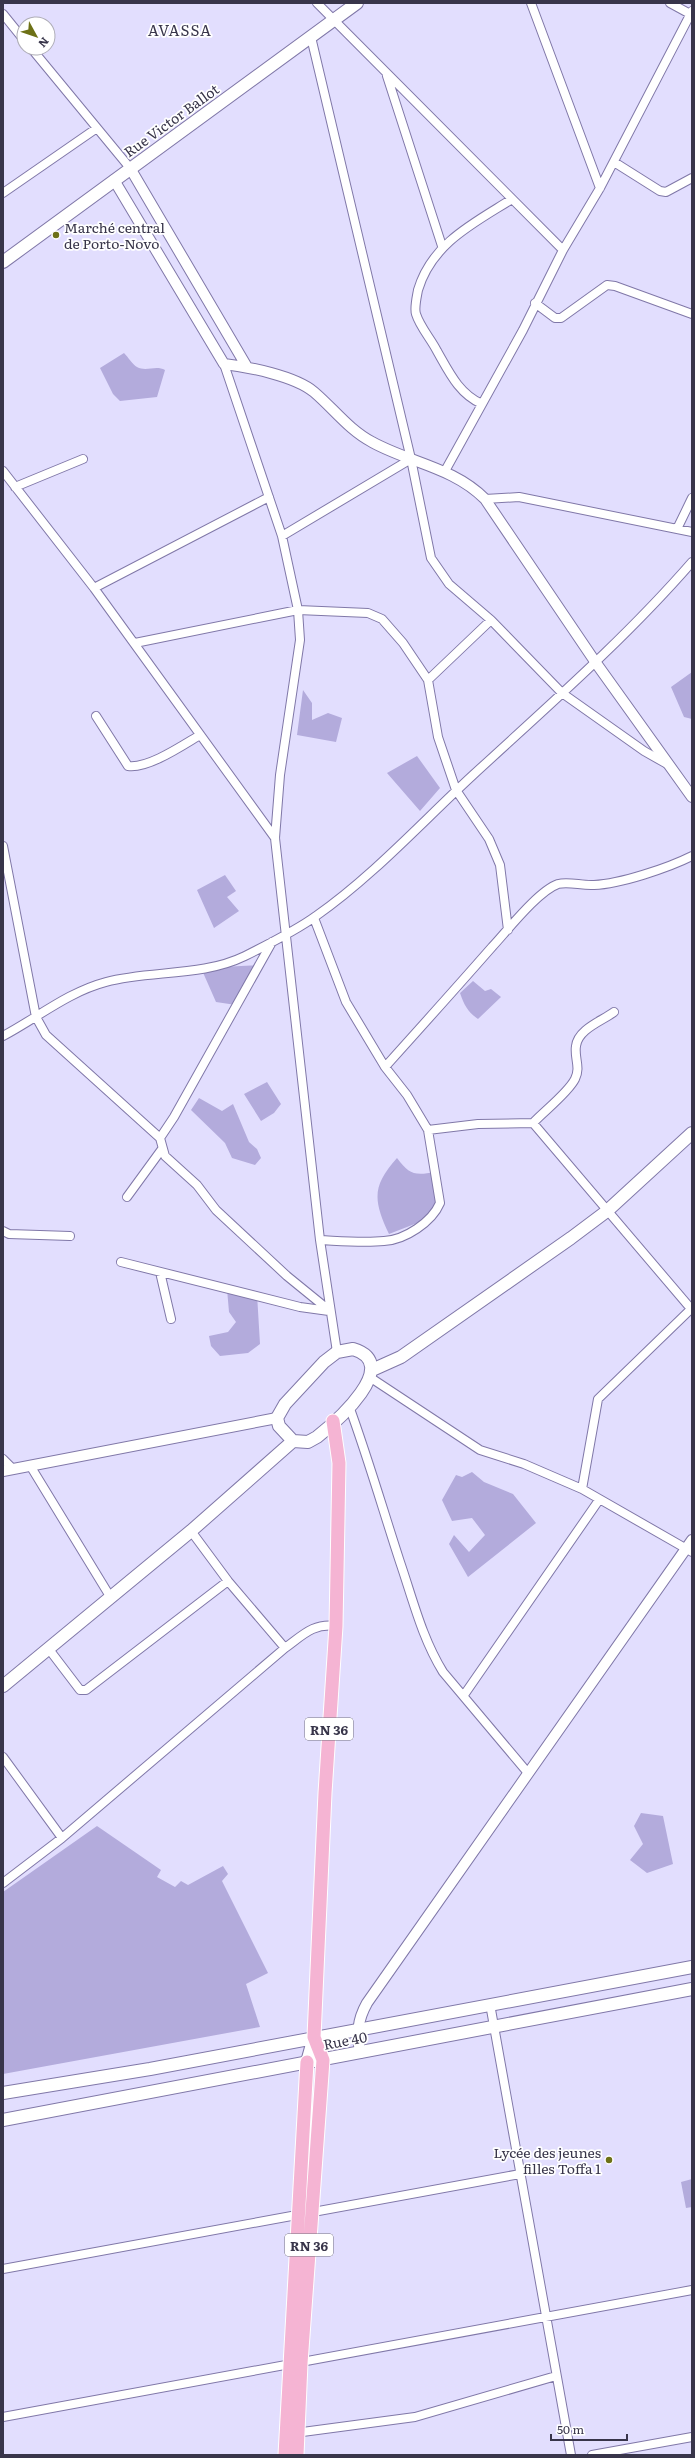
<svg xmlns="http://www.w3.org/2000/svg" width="695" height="2458" font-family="Literata,serif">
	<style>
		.green { fill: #b3abdc }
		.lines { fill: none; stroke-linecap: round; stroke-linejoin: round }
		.minor-casing { stroke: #8078a8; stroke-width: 10 }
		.tertiary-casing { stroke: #8078a8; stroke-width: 12 }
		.secondary-casing { stroke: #8078a8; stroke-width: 14 }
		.primary-casing { stroke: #fff; stroke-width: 15 }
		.minor { stroke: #fff; stroke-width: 8 }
		.tertiary { stroke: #fff; stroke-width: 10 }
		.secondary { stroke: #fff; stroke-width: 12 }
		.primary { stroke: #f5b4d3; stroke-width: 13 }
		.poi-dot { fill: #6d7116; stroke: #fff; stroke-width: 1.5 }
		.labels { text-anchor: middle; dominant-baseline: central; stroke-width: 3.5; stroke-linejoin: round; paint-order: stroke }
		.shield { fill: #fff; stroke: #747280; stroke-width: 1 }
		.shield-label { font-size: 13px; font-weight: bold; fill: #38354a }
		.street-label { font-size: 14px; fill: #38354a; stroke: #fff }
		.poi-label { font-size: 14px; fill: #38354a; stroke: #fff; text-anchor: start }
		.neighbourhood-label { font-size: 15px; letter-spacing: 1px; fill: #38354a; stroke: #fff }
	</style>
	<rect width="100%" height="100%" fill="#e2defe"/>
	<path class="green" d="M124,353C128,357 133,365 137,367C146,372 156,365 165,370L157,397L120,401L113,394L100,368Z
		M692,672V719L684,717L671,687Z
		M303,690L312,703V720L328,713L342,718L336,742L297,735Z
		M417,756L440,788L420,811L387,773Z
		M225,875L236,891L227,897L239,911L214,928L197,890Z
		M259,965L236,1005L216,1002L201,968Z
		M473,981L485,991L491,989L501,997L478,1019C468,1012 464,1005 460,993Z
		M267,1082L281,1104L274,1113L261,1121L244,1094Z
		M199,1098L222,1111L233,1104L249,1142L257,1149L261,1158L255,1165L232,1158L225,1143L191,1110Z
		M397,1158C409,1174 414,1176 435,1172L440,1203L430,1218L389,1234C373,1200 372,1186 397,1158Z
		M227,1289L257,1294L260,1344L248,1353L220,1356L211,1346L209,1336L228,1332L236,1322L229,1312Z
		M472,1472L484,1482L513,1494L536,1523L468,1577L449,1544L454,1535L469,1552L485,1535L472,1518L452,1521L442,1500L456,1475L462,1477Z
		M641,1813L663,1816L673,1864L647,1873L630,1860L643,1844L634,1826Z
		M97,1826L161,1870L157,1877L175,1887L181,1881L188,1885L223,1866L228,1874L222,1881L268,1973L246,1984L260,2027L3,2074V1892Z
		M692,2179V2207L686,2208L681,2182Z"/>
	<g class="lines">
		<g class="minor-casing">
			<path id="minor" d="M317,3L563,250
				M531,3L600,188
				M670,3L692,15
				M3,14L24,40
				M311,37L411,459L431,558L449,584L491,620L562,693L644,751L667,764
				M31,48L130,168
				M387,76L442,246
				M614,162L660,191L666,192L692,178
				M3,193L97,128
				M535,303L555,318H561L607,285L615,286L692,314
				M224,364L282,536L298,610L300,640L280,775L275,838L320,1240L337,1352
				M482,404C459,394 449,372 437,351C431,339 420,327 416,314C414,308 417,296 418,290C432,243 474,223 512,199
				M3,471L94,588L275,838
				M445,471L523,330L563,250L600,188L692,11
				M15,487L83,459
				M485,499L519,497L692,532
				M677,529L692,498
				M282,536L411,459
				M94,588L269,497
				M135,643L298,610L368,613L382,619L403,643L428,680L438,737L456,790L489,839L500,865L508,930
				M428,680L491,620
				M96,716L128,766C148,769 183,745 200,735
				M3,846L36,1017L46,1035L160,1138L165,1156L197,1185L216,1210L287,1276L330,1311
				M314,918L346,1002L385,1067L407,1095L428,1130L440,1203C432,1222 405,1240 384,1241C363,1243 341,1241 320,1240
				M3,1036C37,1018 68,992 106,982C150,970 202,977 245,956C267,945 297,930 316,916C373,876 422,822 473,775C548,706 625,639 692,562
				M385,1067C421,1027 457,987 492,947C507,931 538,891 558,884C569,881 582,886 594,885C620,884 668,868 692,856
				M533,1123L692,1310
				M428,1130L478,1124L533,1123C544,1111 568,1093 575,1079C581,1067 574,1058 576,1046C578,1029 602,1021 614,1012
				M160,1138L174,1117L272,942
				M127,1197L162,1149
				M3,1231L9,1234L70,1236
				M121,1262L300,1307L329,1311
				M160,1272L171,1319
				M371,1378L480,1450L524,1464L582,1489L692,1552
				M349,1406C368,1458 383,1510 400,1562C413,1600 422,1638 443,1672L528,1773
				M3,1459L13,1469
				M31,1467L111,1598
				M582,1489L598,1399L692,1308
				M191,1531L228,1581L285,1648
				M48,1648L80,1690H86L228,1581
				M464,1695L599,1500
				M3,1757L62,1838
				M3,1883L62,1838L285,1648C303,1635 313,1623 336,1626
				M490,2004L571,2455
				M3,2269L520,2174
				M3,2417L692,2290
				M295,2433L415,2417L556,2376
				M592,2455L692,2437"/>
		</g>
		<g class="tertiary-casing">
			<path id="tertiary" d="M130,168L247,367
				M114,180L224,364C249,367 295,376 314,392C334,409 349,430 372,442C410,463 453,467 485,499L596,663L692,797
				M3,1471L277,1418
				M360,2053C357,2033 357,2021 367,2003L692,1540"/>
		</g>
		<g class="secondary-casing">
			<path id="secondary" d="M3,262L357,3
				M353,1349C403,1364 336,1422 317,1437L308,1442L293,1441L279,1426L277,1418L285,1404L324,1362L337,1352Z
				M372,1370L401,1357L571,1238L607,1211L692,1133
				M3,1686L191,1531L293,1441
				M307,2062L314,2037
				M3,2093L150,2069L692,1967
				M3,2120L692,1989"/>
		</g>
		<g class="primary-casing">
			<path id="primary" d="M285,2455L307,2062
				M297,2455L301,2363L323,2060L314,2037L325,1793L336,1626L339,1463L333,1421"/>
		</g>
		<use href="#minor" class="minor"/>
		<use href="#tertiary" class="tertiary"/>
		<use href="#secondary" class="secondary"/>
		<use href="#primary" class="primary"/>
	</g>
	<g class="poi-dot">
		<circle cx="56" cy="235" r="4"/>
		<circle cx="609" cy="2160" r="4"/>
	</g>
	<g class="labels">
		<g class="shield">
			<rect x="305" y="1718" width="48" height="22" rx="3"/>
			<rect x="285" y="2234" width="48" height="22" rx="3"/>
		</g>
		<g class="shield-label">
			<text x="329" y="1729">RN 36</text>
			<text x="309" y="2245">RN 36</text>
		</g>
		<g class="street-label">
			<text transform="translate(171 120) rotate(-36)">Rue Victor Ballot</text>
			<text transform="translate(345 2040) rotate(-11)">Rue 40</text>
		</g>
		<g class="poi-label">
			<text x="64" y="227">Marché central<tspan x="64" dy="16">de Porto-Novo</tspan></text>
			<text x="601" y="2152" text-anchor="end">Lycée des jeunes<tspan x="601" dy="16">filles Toffa 1</tspan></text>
		</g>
		<g class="neighbourhood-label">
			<text x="180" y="29">AVASSA</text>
		</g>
	</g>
	<rect width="695" height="2458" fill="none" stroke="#38354a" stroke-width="8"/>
	<g transform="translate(36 36) rotate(130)"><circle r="19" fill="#ffffff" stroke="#afaeb7"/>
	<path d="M0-3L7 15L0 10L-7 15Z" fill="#6d7116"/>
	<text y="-6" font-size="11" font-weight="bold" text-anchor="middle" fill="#38354a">N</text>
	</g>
	<path d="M551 2434v6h76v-6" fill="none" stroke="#38354a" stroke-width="2"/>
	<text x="557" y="2434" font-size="12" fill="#38354a" stroke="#ffffff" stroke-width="3" paint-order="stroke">50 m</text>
</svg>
